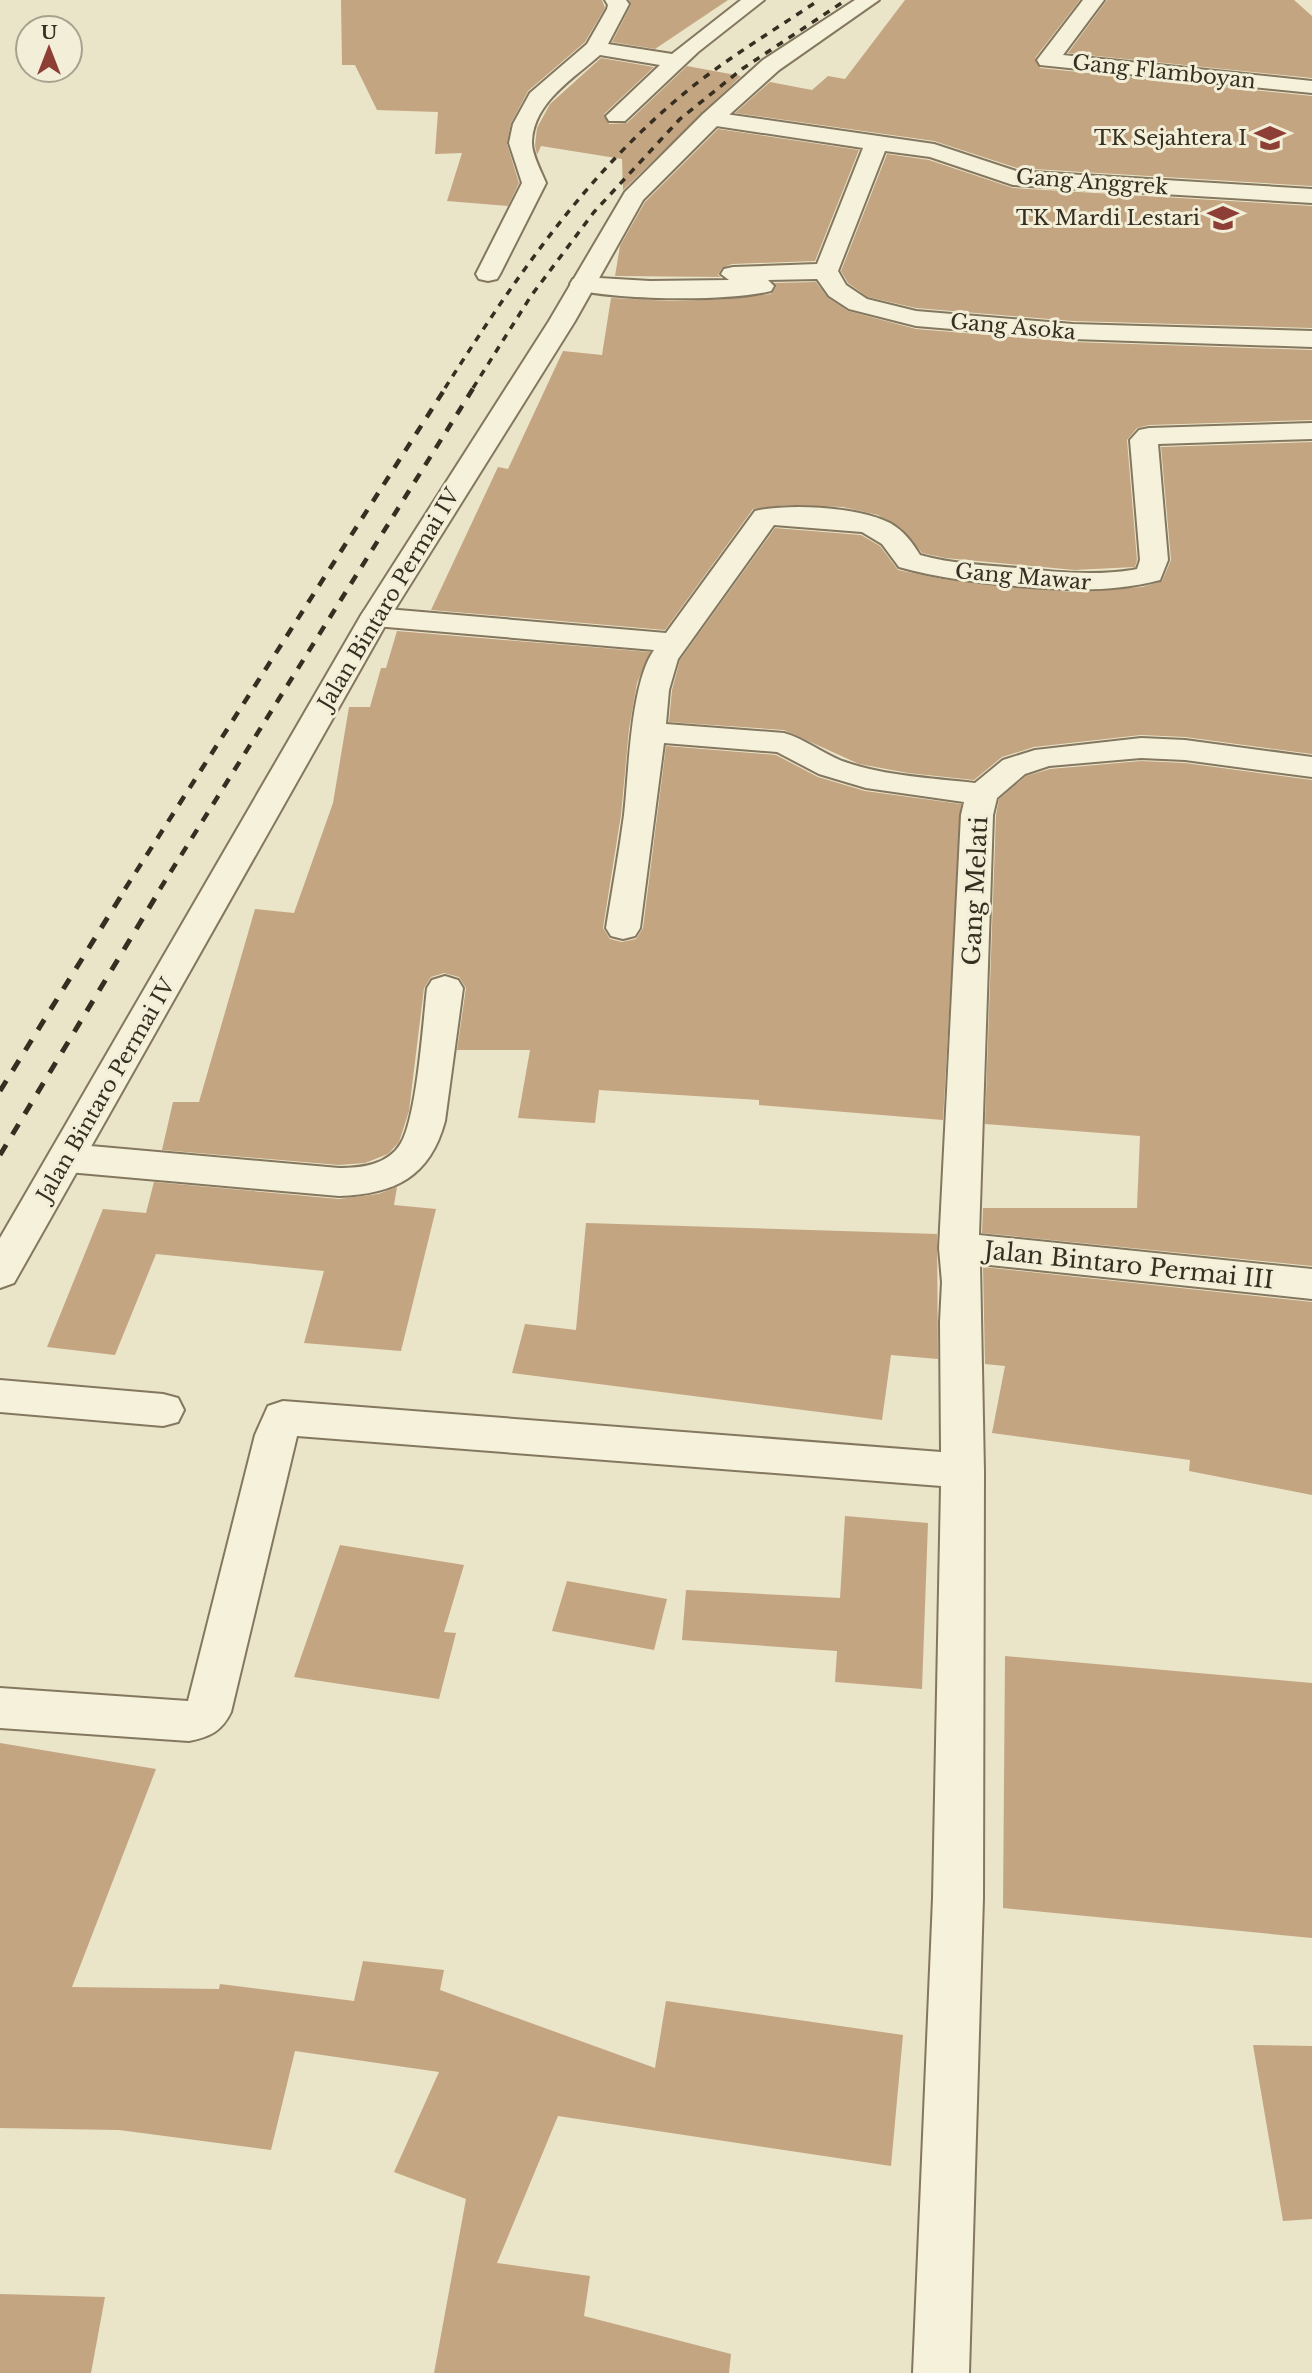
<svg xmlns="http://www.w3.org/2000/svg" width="1312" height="2373" font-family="'Libre Baskerville',serif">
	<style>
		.building { fill: #c4a582 }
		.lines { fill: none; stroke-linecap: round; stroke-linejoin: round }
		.minor-casing { stroke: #84775f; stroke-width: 4 }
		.tertiary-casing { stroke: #84775f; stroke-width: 4 }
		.minor { fill: #f6f1da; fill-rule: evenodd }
		.tertiary { fill: #f6f1da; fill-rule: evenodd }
		.rail-far2 { stroke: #362e21; stroke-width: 3.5; stroke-dasharray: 7 7; stroke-linecap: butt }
		.rail-far1 { stroke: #362e21; stroke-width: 4.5; stroke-dasharray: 10 10; stroke-linecap: butt }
		.rail { stroke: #362e21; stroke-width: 5; stroke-dasharray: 12 12; stroke-linecap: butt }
		.labels { text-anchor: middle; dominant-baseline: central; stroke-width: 6; stroke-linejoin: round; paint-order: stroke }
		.far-street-label { font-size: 21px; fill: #362e21; stroke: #f2eed7 }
		.far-poi-label { font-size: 21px; fill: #362e21; stroke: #f2eed7; text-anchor: end }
		.street-label { font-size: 24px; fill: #362e21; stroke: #f2eed7 }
	</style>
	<rect width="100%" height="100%" fill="#eae4c8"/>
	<path class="building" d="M341,0H602L605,8L585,42L528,91L511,123L507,144L519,183L508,206L447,201L462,153L435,154L438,112L377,110L355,65H342Z
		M629,0H728L655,49L612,42L631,5Z
		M905,0H1080L1035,58L1040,68L1312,96V186L1017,168L934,141L735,113L770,82L812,90L828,76L845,79Z
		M1107,0H1294L1312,16V78L1068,53Z
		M601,58L654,67L604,114L609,124L627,123L687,66L741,76L623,190L622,159L541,146L537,155L535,145L537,128L550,104Z
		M718,129L859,150L815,261L732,264L722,268L718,275L721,277L615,276L620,246L645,202Z
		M887,154L929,160L1013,188L1312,206V328L1073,321L916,308L868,297L848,283L841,271Z
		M816,282L828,298L848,311L916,329L1073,342L1312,350V420L1149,425L1137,428L1127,440L1137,560L1135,567L1075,570L945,558L922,553L901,528L878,515L843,507L786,505L753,509L665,630L431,610L498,467L508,469L563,351L602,355L611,298L672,301L729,299L771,294L776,287L774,283Z
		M1312,442V754L1185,737L1141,735L1034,747L1002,757L974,780L908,773L859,764L784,730L669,722L672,690L680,660L775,528L861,535L880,546L898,570L942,579L1071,592L1142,587L1162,581L1171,560L1161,447Z
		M397,631L650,652L637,683L629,729L621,815L603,928L610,939L622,942L636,939L643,928L666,746L776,755L818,777L865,791L961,804L943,1120L759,1105V1100L599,1090L595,1123L518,1118L530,1050H457L466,988L459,977L444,973L431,977L424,988L409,1111L399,1142L388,1154L365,1163L339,1165L162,1150L173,1102H199L255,909L294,913L333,803L349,707H370L381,668H386Z
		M1141,761L1185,763L1312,780V1266L982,1233L983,1208H1137L1140,1136L985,1124L996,815L999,799L1026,776L1050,769Z
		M154,1182L339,1199L378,1194L397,1187L394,1205L436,1209L401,1351L304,1343L324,1271L156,1254L115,1355L47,1347L103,1209L146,1213Z
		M586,1223L937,1234L938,1359L891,1355L882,1420L512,1373L525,1324L576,1330Z
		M983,1267L1312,1302V1495L1189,1471L1190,1460L992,1433L1005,1366L985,1364Z
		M845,1516L928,1523L922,1689L835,1682L837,1651L682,1640L686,1590L840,1598Z
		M340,1545L464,1565L444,1632L456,1633L439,1699L294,1677Z
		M567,1581L667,1599L654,1650L552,1631Z
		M1005,1656L1312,1683V1938L1003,1908Z
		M0,1743L156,1769L72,1987L219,1989L220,1984L354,2001L363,1961L444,1970L440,1990L655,2068L666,2001L903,2035L891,2166L558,2116L497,2263L590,2276L584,2316L731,2354L729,2373H434L466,2199L394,2172L439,2072L295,2051L271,2150L119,2130L0,2128Z
		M1253,2045L1312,2046V2219L1283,2221Z
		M0,2294L105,2297L91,2373H0Z"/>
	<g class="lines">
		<g class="minor-casing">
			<path id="minor" d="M605,0H626L629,4L608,44L672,54L741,0H764L698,52L625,121H609L606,116L660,65L600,55C574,78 534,102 532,141C531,153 541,171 546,183L500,274L497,279L488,281L479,279L476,274L522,183L509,143L513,124L530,93L587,44L607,9L608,5Z
				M1083,0H1104L1063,55L1312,81V93L1040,65L1037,60Z
				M711,112L934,144L1016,171L1312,189V203L1013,185L930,157L885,151L838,271L846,285L867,299L916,311L1073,324L1312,331V347L1073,339L916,326L849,309L829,296L817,279L768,280L774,286L771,291C729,302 616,300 573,289L570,284L573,279L582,277L650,281L729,280L721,274L724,269L733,267L817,264L863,148L703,124L700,119L703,114Z
				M1312,423V439L1158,444L1168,560L1160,580C1111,593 1066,590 1016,586C976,582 937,578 899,567L882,544L862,532L774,525L678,659L669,690L666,724L784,733C805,739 822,753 842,761C884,776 931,778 975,783L1003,760L1035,750L1141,738L1185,740L1312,757V777L1185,760L1141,758L1049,766L1025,774L997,798L993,815L979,1235L1312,1269V1299L980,1264L984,1471L983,1898L969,2373H913L933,1898L941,1486L297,1436L231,1712C222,1731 210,1737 189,1741L0,1728V1688L188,1701L255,1435L268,1406L283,1401L941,1452L940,1322L942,1282L939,1248L961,815L964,802L866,788L819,774L777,752L664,743L640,928L635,936L623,939L611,936L606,928C612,890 619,853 624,815C629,772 630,684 654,650L375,626L364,623L360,617L364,611L375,608L666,633L755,511C789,503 859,507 890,523C904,531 912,542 920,555C952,564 985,565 1017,568C1056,572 1094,576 1132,570L1137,569L1140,560L1130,440L1139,430L1149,428Z
				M445,976L458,980L463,988L445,1121C430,1177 395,1194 339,1196L68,1172L55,1168L49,1158L55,1148L68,1144L339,1168C362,1168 388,1165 401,1143C417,1115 423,1023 427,988L432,980Z
				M0,1380L163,1394L178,1398L184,1410L178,1422L163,1426L0,1412Z"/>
		</g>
		<g class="tertiary-casing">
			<path id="tertiary" d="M855,0H879L779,70L719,124L643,200L575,321L390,617L14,1283L0,1288V1238L360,617L549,321L625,192L703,114L763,60Z"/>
		</g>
		<use href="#minor" class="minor"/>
		<use href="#tertiary" class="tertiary"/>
		<path class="rail-far2" d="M445,388C511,285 580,182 675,101C719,63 770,33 819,0
			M473,388L531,296L594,212L680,119L742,69L846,0"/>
		<path class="rail-far1" d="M125,889L446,387
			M160,889L474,387"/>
		<path class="rail" d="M0,1091L126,888
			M0,1155L161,888"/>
	</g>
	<defs>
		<g id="school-bare" transform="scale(2.415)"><path d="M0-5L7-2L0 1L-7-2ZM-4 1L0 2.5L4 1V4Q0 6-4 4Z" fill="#8d3f35" stroke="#f2eed7" stroke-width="2.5" paint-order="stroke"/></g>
	</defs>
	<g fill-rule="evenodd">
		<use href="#school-bare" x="1270" y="138"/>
		<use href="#school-bare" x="1223" y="218"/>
	</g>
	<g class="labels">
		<g class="far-street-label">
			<text transform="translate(1164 72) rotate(6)">Gang Flamboyan</text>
			<text transform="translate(1092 182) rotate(4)">Gang Anggrek</text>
			<text transform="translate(1013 327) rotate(5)">Gang Asoka</text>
			<text transform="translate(1023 577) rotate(5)">Gang Mawar</text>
			<text transform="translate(389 599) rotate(-59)">Jalan Bintaro Permai IV</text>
			<text transform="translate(106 1090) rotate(-60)">Jalan Bintaro Permai IV</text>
		</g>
		<g class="far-poi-label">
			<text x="1247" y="138">TK Sejahtera I</text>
			<text x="1200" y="218">TK Mardi Lestari</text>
		</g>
		<g class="street-label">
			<text transform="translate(975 891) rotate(-87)">Gang Melati</text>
			<text transform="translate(1129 1265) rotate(6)">Jalan Bintaro Permai III</text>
		</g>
	</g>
	<g transform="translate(49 49)"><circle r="33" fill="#f2eed7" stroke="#a7a18e" stroke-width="2"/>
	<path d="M0-5L12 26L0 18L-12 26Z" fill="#8d3f35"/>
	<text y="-10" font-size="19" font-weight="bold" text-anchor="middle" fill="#362e21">U</text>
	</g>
</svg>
